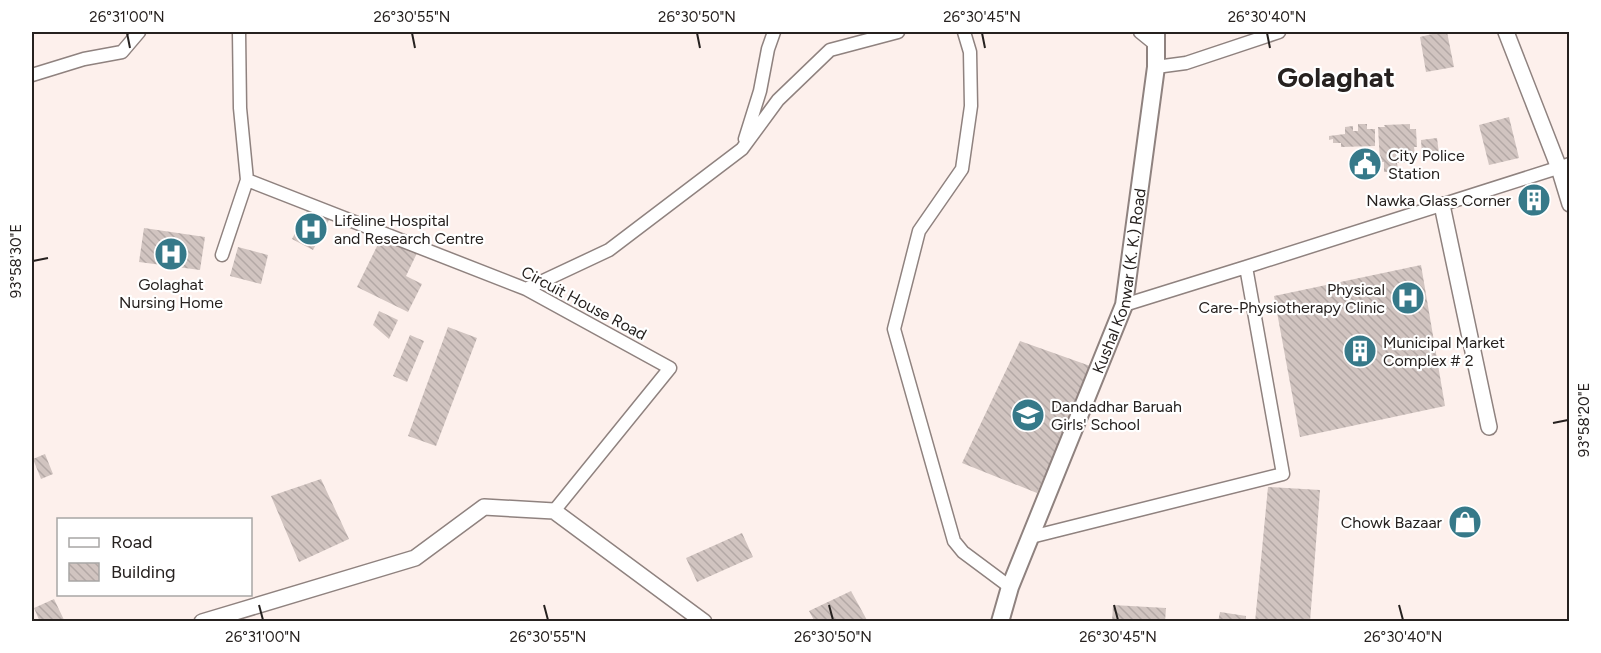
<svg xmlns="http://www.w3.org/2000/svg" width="1601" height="653" font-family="Figtree,sans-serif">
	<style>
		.building { fill: url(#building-back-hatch) }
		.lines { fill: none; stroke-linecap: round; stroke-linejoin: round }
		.minor-casing { stroke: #8f827f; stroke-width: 15 }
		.tertiary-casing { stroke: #8f827f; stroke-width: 18 }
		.secondary-casing { stroke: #8f827f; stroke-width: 20 }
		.minor { stroke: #fff; stroke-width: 12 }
		.tertiary { stroke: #fff; stroke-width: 15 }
		.secondary { stroke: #fff; stroke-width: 16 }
		.ticks { fill: none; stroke: #26211f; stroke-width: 2 }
		.labels { text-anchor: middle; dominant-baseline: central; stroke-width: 4.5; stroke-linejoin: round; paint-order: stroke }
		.poi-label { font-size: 16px; fill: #26211f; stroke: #fff; text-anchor: start }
		.street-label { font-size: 16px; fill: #26211f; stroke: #fff }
		.town-label { font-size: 28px; font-weight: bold; fill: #26211f; stroke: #fff }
		.neatline { fill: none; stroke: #26211f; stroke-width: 2 }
		.ticks-label { font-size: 15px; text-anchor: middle; fill: #26211f }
	</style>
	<defs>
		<pattern id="building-back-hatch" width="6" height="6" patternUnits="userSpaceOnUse" patternTransform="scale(1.5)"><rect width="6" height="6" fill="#d1c4c0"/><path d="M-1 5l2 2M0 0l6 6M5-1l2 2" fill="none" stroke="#b3a8a5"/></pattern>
	</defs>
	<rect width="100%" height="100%" fill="#fdf0ec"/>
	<path class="building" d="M1440,32H1447L1454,67L1426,72L1420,37Z
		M1509,117L1519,158L1489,165L1479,125Z
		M1358,124H1367V129H1375V146L1341,147V143H1333V139L1329,140V136L1345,134V127L1353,126V131H1358Z
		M1410,124V129H1416L1417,147H1414L1415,155H1409V162L1397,163L1398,171L1384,172V162H1380L1378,127H1385L1384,125Z
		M1437,138L1439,154L1422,155L1421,140Z
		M1545,187L1549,203L1523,213L1518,197Z
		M309,207L330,218L313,250L292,239Z
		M144,228L205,237L200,270L139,262Z
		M383,234L418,251L406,276L422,284L408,312L357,287Z
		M238,247L268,255L261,284L230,276Z
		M1421,265L1445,406L1300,437L1274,296Z
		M379,311L398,320L389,339L373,325Z
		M448,327L477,338L436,446L408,436Z
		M410,335L424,341L407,382L393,376Z
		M1020,341L1093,367L1037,493L962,463Z
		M45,454L53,474L41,479L33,459Z
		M321,479L349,539L299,562L271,496Z
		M1268,487L1320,490L1310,622H1255Z
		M742,533L753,557L697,582L686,558Z
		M851,591L868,622H815L809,611Z
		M54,599L65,622H40L34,608Z
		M1113,605L1166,608L1165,622H1112Z
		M1220,612L1246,616V622H1218Z"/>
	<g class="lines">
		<g class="minor-casing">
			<path id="minor" d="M239,32L240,108L247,180L526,289L670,368L554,511
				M964,32L970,52L971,106L962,169L919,231L894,329L954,541L963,552L1010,587
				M1140,32L1156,45
				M1156,67L1186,63L1279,32
				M32,75L84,59L122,52L139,32
				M745,139L760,91L768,49L774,32
				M222,255L247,180
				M1246,267L1570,164
				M526,289L609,250L742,149L778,100L830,50L898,32
				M1031,537L1283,474L1246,267L1124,305"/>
		</g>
		<g class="tertiary-casing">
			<path id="tertiary" d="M1506,32L1559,168L1570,204
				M1442,205L1489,427
				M202,622L415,558L484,507L554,511L704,622"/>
		</g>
		<g class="secondary-casing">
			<g id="secondary">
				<path id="s1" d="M1000,622L1010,587L1124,305L1156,67V32"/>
			</g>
		</g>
		<use href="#minor" class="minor"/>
		<use href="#tertiary" class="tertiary"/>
		<use href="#secondary" class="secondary"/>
	</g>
	<path class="ticks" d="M127,33L130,48M412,33L415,48M697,33L700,48M982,33L985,48M1267,33L1270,48M33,261L48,258M1553,423L1568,420M259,605L263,620M544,605L548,620M829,605L833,620M1114,605L1118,620M1399,605L1403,620"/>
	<defs>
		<g id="civic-disc" transform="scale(1.725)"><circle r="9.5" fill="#367989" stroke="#fff"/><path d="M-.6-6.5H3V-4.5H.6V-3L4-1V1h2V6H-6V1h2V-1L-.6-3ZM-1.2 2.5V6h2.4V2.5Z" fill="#fff"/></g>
		<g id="building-disc" transform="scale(1.725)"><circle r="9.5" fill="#367989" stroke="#fff"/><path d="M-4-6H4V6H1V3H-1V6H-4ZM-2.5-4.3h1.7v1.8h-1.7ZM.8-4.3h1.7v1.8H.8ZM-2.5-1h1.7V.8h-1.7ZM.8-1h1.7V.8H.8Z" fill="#fff"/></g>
		<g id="hospital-disc" transform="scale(1.725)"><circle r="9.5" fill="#367989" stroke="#fff"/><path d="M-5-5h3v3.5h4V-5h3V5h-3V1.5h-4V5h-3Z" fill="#fff"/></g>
		<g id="school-disc" transform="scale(1.725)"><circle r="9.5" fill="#367989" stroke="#fff"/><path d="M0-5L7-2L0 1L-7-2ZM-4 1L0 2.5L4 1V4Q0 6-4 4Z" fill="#fff"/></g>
		<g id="shop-disc" transform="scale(1.725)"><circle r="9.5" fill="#367989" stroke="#fff"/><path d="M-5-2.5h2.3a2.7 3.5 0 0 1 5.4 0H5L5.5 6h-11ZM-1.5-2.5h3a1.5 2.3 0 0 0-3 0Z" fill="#fff"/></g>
	</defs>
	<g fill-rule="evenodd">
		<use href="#civic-disc" x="1365" y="164"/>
		<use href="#building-disc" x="1534" y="200"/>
		<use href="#hospital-disc" x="311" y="229"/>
		<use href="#hospital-disc" x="171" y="254"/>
		<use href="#hospital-disc" x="1408" y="298"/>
		<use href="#building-disc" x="1360" y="351"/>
		<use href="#school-disc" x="1028" y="415"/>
		<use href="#shop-disc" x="1465" y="522"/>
	</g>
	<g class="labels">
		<g class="poi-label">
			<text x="1388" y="155">City Police<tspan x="1388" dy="18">Station</tspan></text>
			<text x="1511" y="200" text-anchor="end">Nawka Glass Corner</text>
			<text x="334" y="220">Lifeline Hospital<tspan x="334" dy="18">and Research Centre</tspan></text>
			<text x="171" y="284" text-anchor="middle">Golaghat<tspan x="171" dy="18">Nursing Home</tspan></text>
			<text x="1385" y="289" text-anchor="end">Physical<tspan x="1385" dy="18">Care-Physiotherapy Clinic</tspan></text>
			<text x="1383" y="342">Municipal Market<tspan x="1383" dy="18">Complex # 2</tspan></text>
			<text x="1051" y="406">Dandadhar Baruah<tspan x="1051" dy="18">Girls' School</tspan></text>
			<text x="1442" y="522" text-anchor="end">Chowk Bazaar</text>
		</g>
		<g class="street-label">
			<text stroke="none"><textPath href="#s1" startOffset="363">Kushal Konwar (K. K.) Road</textPath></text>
			<text transform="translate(584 303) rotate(28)">Circuit House Road</text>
		</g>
		<g class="town-label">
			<text x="1336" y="77">Golaghat</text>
		</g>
	</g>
	<rect width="1601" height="653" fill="none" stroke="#ffffff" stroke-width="66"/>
	<rect x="57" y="518" width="195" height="78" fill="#ffffff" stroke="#a8a6a5" stroke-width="1.5"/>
	<rect x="69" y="538" width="30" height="9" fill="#ffffff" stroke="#a8a6a5" stroke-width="1.5"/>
	<text x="111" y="548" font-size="18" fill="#26211f">Road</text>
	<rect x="69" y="563" width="30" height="18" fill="url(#building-back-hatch)" stroke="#a8a6a5" stroke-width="1.5"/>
	<text x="111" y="578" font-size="18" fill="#26211f">Building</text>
	<rect x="33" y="33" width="1535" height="587" class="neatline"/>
	<g class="ticks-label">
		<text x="127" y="22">26°31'00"N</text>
		<text x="412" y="22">26°30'55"N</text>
		<text x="697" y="22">26°30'50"N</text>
		<text x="982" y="22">26°30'45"N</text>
		<text x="1267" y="22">26°30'40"N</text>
		<text transform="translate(16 261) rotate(-90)" y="5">93°58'30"E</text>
		<text transform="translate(1584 420) rotate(-90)" y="5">93°58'20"E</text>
		<text x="263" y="642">26°31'00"N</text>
		<text x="548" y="642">26°30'55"N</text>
		<text x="833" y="642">26°30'50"N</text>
		<text x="1118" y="642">26°30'45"N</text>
		<text x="1403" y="642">26°30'40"N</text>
	</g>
</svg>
